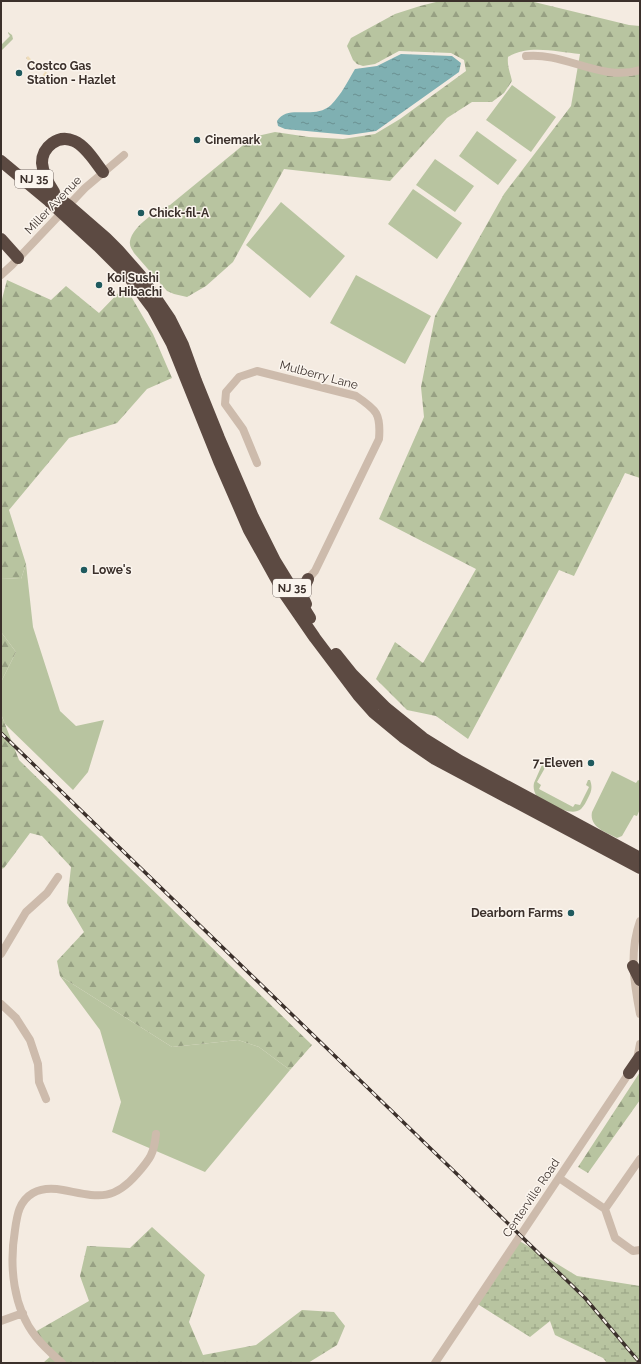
<svg xmlns="http://www.w3.org/2000/svg" width="641" height="1364" font-family="Raleway,sans-serif">
	<style>
		.grass { fill: #b8c4a0 }
		.forest { fill: url(#forest-firs) }
		.wetland { fill: url(#wetland-marsh) }
		.sand { fill: url(#sand-dots) }
		.water { fill: url(#water-ripples) }
		.lines { fill: none; stroke-linecap: round; stroke-linejoin: round }
		.minor { stroke: #cdbbac; stroke-width: 8 }
		.highway { stroke: #5c4a42; stroke-width: 12 }
		.rail-casing { stroke: #3b302b; stroke-width: 3.5 }
		.rail { stroke: #fbf5ee; stroke-width: 2; stroke-dasharray: 6; stroke-linecap: butt }
		.poi-dot { fill: #1f5a5e; stroke: #fbf5ee; stroke-width: 1.5 }
		.labels { text-anchor: middle; dominant-baseline: central; stroke-width: 3; stroke-linejoin: round; paint-order: stroke }
		.shield { fill: #fbf5ee; stroke: #756b66; stroke-width: 1 }
		.shield-label { font-size: 11px; font-weight: bold; fill: #3b302b }
		.poi-label { font-size: 12px; font-weight: bold; fill: #3b302b; stroke: #fbf5ee; text-anchor: start }
		.street-label { font-size: 12px; fill: #3b302b; stroke: #fbf5ee }
	</style>
	<defs>
		<pattern id="forest-firs" width="22" height="20" patternUnits="userSpaceOnUse"><rect width="22" height="20" fill="#b8c4a0"/><path d="M5 1l3.5 6h-7zM16 11l3.5 6h-7z" fill="#97a083"/></pattern>
		<pattern id="wetland-marsh" width="20" height="14" patternUnits="userSpaceOnUse"><rect width="20" height="14" fill="#b8c4a0"/><path d="M1 5h8M5 5V1M11 12h8M15 12V8" fill="none" stroke="#97a083"/></pattern>
		<pattern id="sand-dots" width="8" height="8" patternUnits="userSpaceOnUse"><rect width="8" height="8" fill="#efdcb8"/><path d="M2 2h.1M6 6h.1" fill="none" stroke="#cebd9e" stroke-width="1.8" stroke-linecap="round"/></pattern>
		<pattern id="water-ripples" width="26" height="14" patternUnits="userSpaceOnUse"><rect width="26" height="14" fill="#7fb0b2"/><path d="M2 4q2-2 4 0t4 0M15 11q2-2 4 0t4 0" fill="none" stroke="#699091"/></pattern>
	</defs>
	<rect width="100%" height="100%" fill="#f4ebe1"/>
	<path class="grass" d="M8,32L12,35L13,39L1,51V45L10,36L8,33Z
		M512,85L556,117L531,152L486,120Z
		M477,131L517,160L498,185L459,156Z
		M435,159L474,186L455,212L416,185Z
		M413,189L462,223L437,259L388,224Z
		M281,202L345,256L310,298L246,245Z
		M356,275L431,316L405,364L330,323Z
		M26,564L33,627L60,711L76,726L104,720L88,772L73,790L5,724L1,714V682L16,652L1,632V578L21,579Z
		M548,756L553,758L554,760L550,759L537,782L541,785L539,789L573,807L575,804L580,805L589,787L586,785L588,780H590C593,788 591,792 588,798C586,802 584,806 581,809C570,818 548,802 537,797C534,792 533,788 534,783L545,758Z
		M612,771L636,783L638,780L640,781V809L637,816L634,815L622,836L617,838C606,832 589,827 592,812Z
		M60,976L172,1047L238,1040L259,1047L290,1070L205,1172L112,1132L121,1102L100,1030Z"/>
	<path class="forest" d="M440,1H530L629,25L640,26V478L625,473L574,576L559,570L468,739L436,716L407,710L376,679L395,642L423,663L476,569L379,519L424,417L421,387L435,316L504,194L571,106L580,54C557,52 529,44 508,57C507,66 510,72 512,81L504,93L492,102H472L447,118L390,181L284,169L233,262L206,286L187,297L174,294L167,291L134,253C132,249 129,246 130,241C133,226 157,210 170,205L253,137L275,132L309,137L343,139L375,134L400,119L466,71L464,60L451,53L399,51L375,64L363,66L357,64L353,60L347,46L351,38L395,14L420,6Z
		M7,280L51,300L66,286L99,313L125,286L153,334L172,378L147,389L117,423L69,438L9,510L26,564L21,579L1,578V303Z
		M1,632L16,652L1,682Z
		M1,714L19,760L312,1045L290,1070L259,1047L238,1040L172,1047L60,976L57,961L84,932L67,903L71,867L42,836L30,833L4,868L1,869Z
		M640,1072V1100L588,1173L578,1167Z
		M152,1227L205,1275L189,1322L203,1355L256,1345L302,1310L334,1312L345,1326L337,1345L308,1363H43L52,1355L35,1332L89,1301L80,1276L87,1246L130,1248Z"/>
	<path class="wetland" d="M518,1240L577,1276L640,1286V1363H607L603,1358L555,1335L550,1321L530,1337L476,1303Z"/>
	<path class="sand" d="M28,56L37,66L43,68L48,74V78L44,77L42,76L45,72L41,68L37,71L26,58Z"/>
	<path class="water" d="M401,54L452,56L461,63L459,72L376,131L349,135L285,129L278,126L277,121C288,103 313,121 331,105C341,95 348,81 355,69L377,66Z"/>
	<g class="lines">
		<path class="minor" d="M526,56C565,52 601,82 640,70
			M1,275L12,265L85,188L124,155
			M257,463L243,429L225,404L226,392L239,377L257,371L356,396C377,410 381,414 379,439L315,571L308,579
			M640,921C629,952 634,983 640,1014
			M1,954L26,912L47,893L58,877
			M1,1004L16,1018L30,1040L38,1064L39,1082L46,1099
			M640,1159L605,1209L615,1238L633,1251L640,1250
			M559,1178L605,1209
			M1,1321L23,1313
			M62,1363C53,1355 44,1347 36,1337C13,1308 9,1266 15,1230C17,1215 19,1201 33,1193C42,1188 52,1188 63,1190C96,1196 112,1203 137,1174C150,1159 154,1154 156,1134
			M435,1363L629,1073L637,1059L640,1044"/>
		<path class="highway" d="M1,161L49,201L98,246L129,277L153,309L172,344L219,461L249,530L284,593L315,638L358,695L374,713L403,737L435,759L640,868
			M43,187L68,205L106,238L118,250L140,275L170,319L183,345L196,381L219,438L253,517L275,561L310,618
			M54,192C48,183 43,174 42,163C42,147 58,134 74,141C86,146 95,162 103,172
			M1,239L18,258
			M306,604C300,593 303,590 308,579
			M336,654L352,674L386,708L423,738L460,761L640,858
			M633,966L640,980
			M629,1073L640,1057"/>
		<g class="rail-casing">
			<path id="rail" d="M1,733L585,1298L640,1363"/>
		</g>
		<use href="#rail" class="rail"/>
	</g>
	<g class="poi-dot">
		<circle cx="19" cy="73" r="4"/>
		<circle cx="197" cy="140" r="4"/>
		<circle cx="141" cy="213" r="4"/>
		<circle cx="99" cy="285" r="4"/>
		<circle cx="84" cy="570" r="4"/>
		<circle cx="591" cy="763" r="4"/>
		<circle cx="571" cy="913" r="4"/>
	</g>
	<g class="labels">
		<g class="shield">
			<rect x="15" y="170" width="38" height="18" rx="3"/>
			<rect x="273" y="579" width="38" height="18" rx="3"/>
		</g>
		<g class="shield-label">
			<text x="34" y="179">NJ 35</text>
			<text x="292" y="588">NJ 35</text>
		</g>
		<g class="poi-label">
			<text x="27" y="66">Costco Gas<tspan x="27" dy="14">Station - Hazlet</tspan></text>
			<text x="205" y="140">Cinemark</text>
			<text x="149" y="213">Chick-fil-A</text>
			<text x="107" y="278">Koi Sushi<tspan x="107" dy="14">&amp; Hibachi</tspan></text>
			<text x="92" y="570">Lowe's</text>
			<text x="583" y="763" text-anchor="end">7-Eleven</text>
			<text x="563" y="913" text-anchor="end">Dearborn Farms</text>
		</g>
		<g class="street-label">
			<text transform="translate(53 205) rotate(-46)">Miller Avenue</text>
			<text transform="translate(319 375) rotate(15)">Mulberry Lane</text>
			<text transform="translate(531 1198) rotate(-56)">Centerville Road</text>
		</g>
	</g>
	<rect width="641" height="1364" fill="none" stroke="#3b302b" stroke-width="4"/>
</svg>
